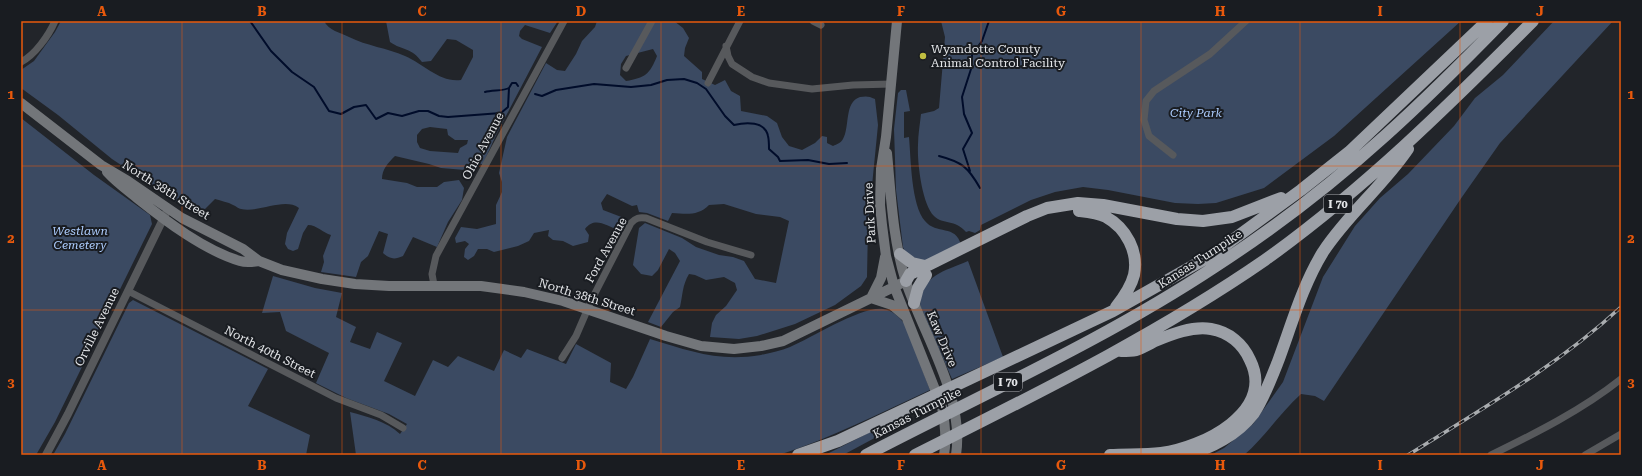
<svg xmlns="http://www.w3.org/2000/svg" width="1642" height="476" font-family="'Roboto Serif',serif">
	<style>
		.green { fill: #3b4a62; fill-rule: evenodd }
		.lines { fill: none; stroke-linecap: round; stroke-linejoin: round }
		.stream { stroke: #000c2a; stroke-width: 2 }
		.minor { stroke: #57595c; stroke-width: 7 }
		.tertiary { stroke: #57595c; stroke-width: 8 }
		.secondary { stroke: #73767a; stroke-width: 10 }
		.motorway { stroke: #9ca0a7; stroke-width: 12 }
		.rail-casing { stroke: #a9acaf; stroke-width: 3.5 }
		.rail { stroke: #191c21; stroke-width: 2; stroke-dasharray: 6; stroke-linecap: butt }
		.grid { fill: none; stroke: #e8590c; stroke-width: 1; stroke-opacity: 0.55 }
		.poi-dot { fill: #c0be41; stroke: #191c21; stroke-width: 1.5 }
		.labels { text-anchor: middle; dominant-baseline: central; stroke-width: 4; stroke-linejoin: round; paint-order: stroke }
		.shield { fill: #191c21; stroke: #a7a9ad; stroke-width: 1 }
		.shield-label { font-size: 11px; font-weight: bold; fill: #e4e6e9 }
		.poi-label { font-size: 12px; fill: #e4e6e9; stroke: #191c21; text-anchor: start }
		.park-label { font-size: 12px; font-style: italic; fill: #adcdfe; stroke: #191c21 }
		.street-label { font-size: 12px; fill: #e4e6e9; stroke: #191c21 }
		.neatline { fill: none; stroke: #e8590c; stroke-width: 1.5 }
		.grid-label { font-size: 13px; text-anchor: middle; font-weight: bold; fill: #e8590c }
	</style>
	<rect width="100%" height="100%" fill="#22252a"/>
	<path class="green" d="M61,21H324C328,30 341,33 349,37C367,46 387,48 405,56C424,64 440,83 461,80L473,57V50L456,40L447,39L431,61L422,62C411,47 403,51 390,42L386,21H558L550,33L525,25L520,31L519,36L522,39L542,47L496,135L483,164L471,165L465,170L441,168L429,164L395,156C388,163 382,169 382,179L407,183L417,187H437L444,182L459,180L464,188L462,200L448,222L437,247L413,237L403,256C394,260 390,259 383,253L388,234L379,231L368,256L361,262L356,277L321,272L324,262L323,256L331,235C323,233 317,225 308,225L303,233L298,249L293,251L288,249L285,244L287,233L299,208C284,197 260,213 241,209C239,209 236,206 233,205C228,202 221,201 215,199L201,213L190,211L112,159L58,115L21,88V70L34,61L55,32ZM430,127L447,129L448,135L455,140H468L467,144L460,148L458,153L430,151L420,148L417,142V135L422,129Z
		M597,21H674L683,28L689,38L685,48L684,56L702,72V79L715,85L725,80L731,91L740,96L741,111L767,116L777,123L782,137L789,146L802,150L815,143L822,136L827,137V143L833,146C837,144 841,143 843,139C850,127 844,102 860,97C866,96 869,96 875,99L878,125L868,226L867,277L861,286L835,305L795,324L757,336L739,339L710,337L712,323L716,315L726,306L737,290L735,283L724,277L706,280L695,275L689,274C682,286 683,294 680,307L673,312L661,327L648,322L680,261L675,253L669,249L658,270L652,276L641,274L633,265L639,228L645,223L682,238L696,247L719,255L733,257L744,261L755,279L776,283L789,221L780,217L756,214L724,204L709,205C698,216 687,214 672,213L668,221L647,213L639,212L637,205L632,206L607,194L601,203L603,210L624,218L625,224L619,230C606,226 595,216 585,229L589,235L588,242L573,246L563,241L553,240L548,236L549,230L534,233L529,241L518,246L494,252L487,249H478L474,256L468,260L464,257L465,249L469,244L465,241L456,243L455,238L461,227L477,229L496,224V205L502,192V182L499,173L507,137L546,63L557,70L565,71L576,54L582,41L595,27ZM653,49L657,56C650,74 645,78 626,81L620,75L621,64L626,56Z
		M941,21H1461L1334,136L1264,188L1216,203L1198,204L1175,203L1108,190L1083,187L1055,192L1031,200L981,225L980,230L975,233L969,231L966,232C955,219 943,225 934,216C922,204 917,162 918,145C918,134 920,124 921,114L934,111L939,108L945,37Z
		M1554,21H1613L1500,143L1462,197L1324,401L1315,396L1301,394C1280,413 1265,437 1244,455H1211L1224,448L1253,424L1283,382L1323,277L1355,226L1380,198L1408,174L1454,126L1475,98L1503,75Z
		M901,90H906L910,111L904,112V138L909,137C911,159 911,205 925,221C936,235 956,224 961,245L924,262L906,254L903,247L896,190L894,129L898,93Z
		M21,118L94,175L150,215L152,224L55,422L36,455H21Z
		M968,261L1003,357L952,379L920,305C923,274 943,272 968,261Z
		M273,276L315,288L342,293L336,317L356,327L350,342L370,349L377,332L402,343L384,381L415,396L433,360L448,367L458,356L494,371L504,350L521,358L527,349L566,364L576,344L611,363L610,382L626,389L633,377L650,339C690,351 718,362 761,355C770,353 781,351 790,347C812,338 861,306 883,309C892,310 899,317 905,324L930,390C880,413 831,438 779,455H356L350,412C368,417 386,421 400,434L407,424L389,414L346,398L316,383L329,353L286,331L280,312L262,313Z
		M133,300L268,369L248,406L310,435L306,455H53L65,434L129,303Z
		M894,420L897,426L843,455H825Z"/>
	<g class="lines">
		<path class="stream" d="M250,21L271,51L292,72L314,87L329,111L341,114L354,107L366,105L376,119L388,113L402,116L419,111H428L439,116L448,117L501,113L508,107L509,88L512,83H516L518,86
			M485,92C492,90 504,91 509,88
			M535,94L542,96L556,90L594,84L631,87L651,85L667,80L684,79L697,83L706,89L725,116L734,125C746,122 765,121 768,136C769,140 769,145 769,149L778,157L780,161L808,160L829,164L847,163
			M939,156C962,162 968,167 980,188
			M970,171L963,149L972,133L964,114L962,97L971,69L972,55L982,41L989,21"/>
		<path class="minor" d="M813,21L821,25
			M726,46L728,56L732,64L752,77L769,83L812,89L853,85L892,84
			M21,62C35,55 49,35 55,21
			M626,68L652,21
			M708,83L740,21
			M1173,155L1149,136L1144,120L1146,101L1154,91L1210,54L1246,21
			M434,285L432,274L436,256L564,21
			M128,291L336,398L381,415L403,428
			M562,358L576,336L592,299L631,223C636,218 639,217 646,218L707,242L751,255
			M1491,455C1536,433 1582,410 1621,379
			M1585,455L1621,434"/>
		<path class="tertiary" d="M46,455L68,414L168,209"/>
		<path class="secondary" d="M897,21L886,137L881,169L880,205L882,225L886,256L894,286L942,407C945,423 947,438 944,455
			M21,103L101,165L128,181L182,218L243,249L259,261L282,270L322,279L355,284L389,286H481L524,292L563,301L666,336L701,346L734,349L761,346L783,341L906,281
			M887,153C891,196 893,241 906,282C924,336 965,397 956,455
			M107,172C116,182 127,190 137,198C167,222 204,250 240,261C247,263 252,262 259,261
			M871,298L881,278L885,257
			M871,298L892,305L905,316"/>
		<path class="motorway" d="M1079,211C1088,212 1098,213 1106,217C1126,228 1139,252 1134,275C1131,287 1124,297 1116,307
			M900,254L912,263L925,266
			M906,281L910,274L1027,216L1047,208L1078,203L1103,205L1177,219L1203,221L1232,217L1281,198
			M914,303L918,288L926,275
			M798,455L838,441L1113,311L1212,255L1301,190L1349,152L1487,21
			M866,455C983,394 1106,339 1216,266C1276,227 1333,183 1386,135C1426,99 1465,60 1503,21
			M915,455C1034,395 1155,336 1265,260C1363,190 1448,106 1533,21
			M1110,455C1127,454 1144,455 1161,453C1202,448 1276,412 1250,360C1243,344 1229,332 1211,329C1192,326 1172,334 1155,341C1149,344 1142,348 1136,350C1131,351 1126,351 1121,351
			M1185,455C1211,449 1238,434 1254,413C1264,398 1270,381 1277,364C1291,327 1302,286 1323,252C1348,214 1383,186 1408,149"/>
		<g class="rail-casing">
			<path id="rail" d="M1408,455C1482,409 1557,366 1621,307"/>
		</g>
		<use href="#rail" class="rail"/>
	</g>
	<path class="grid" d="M182,21V455M342,21V455M501,21V455M661,21V455M821,21V455M981,21V455M1141,21V455M1300,21V455M1460,21V455M21,166H1621M21,310H1621"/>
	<circle class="poi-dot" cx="923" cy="56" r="4"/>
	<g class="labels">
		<g class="shield">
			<rect x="1324" y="195" width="28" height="18" rx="3"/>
			<rect x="994" y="373" width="28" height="18" rx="3"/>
		</g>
		<g class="shield-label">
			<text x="1338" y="204">I 70</text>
			<text x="1008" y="382">I 70</text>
		</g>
		<g class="poi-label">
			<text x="931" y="49">Wyandotte County<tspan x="931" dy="14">Animal Control Facility</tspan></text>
		</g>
		<g class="park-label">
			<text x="1196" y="113">City Park</text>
			<text x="80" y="231">Westlawn<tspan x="80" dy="14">Cemetery</tspan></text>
		</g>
		<g class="street-label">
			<text transform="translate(483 146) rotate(-62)">Ohio Avenue</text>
			<text transform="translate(166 190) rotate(32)">North 38th Street</text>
			<text transform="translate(870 213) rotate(-93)">Park Drive</text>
			<text transform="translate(606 250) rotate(-61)">Ford Avenue</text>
			<text transform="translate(1200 259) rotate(-33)">Kansas Turnpike</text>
			<text transform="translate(587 297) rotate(17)">North 38th Street</text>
			<text transform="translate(97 327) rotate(-64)">Orville Avenue</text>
			<text transform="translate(942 339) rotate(67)">Kaw Drive</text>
			<text transform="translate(270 352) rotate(27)">North 40th Street</text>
			<text transform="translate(917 413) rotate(-27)">Kansas Turnpike</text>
		</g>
	</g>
	<rect width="1642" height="476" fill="none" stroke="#191c21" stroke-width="44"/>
	<rect x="22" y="22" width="1598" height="432" class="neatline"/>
	<g class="grid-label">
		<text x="102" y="16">A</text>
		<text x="262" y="16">B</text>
		<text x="422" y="16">C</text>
		<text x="581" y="16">D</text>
		<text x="741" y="16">E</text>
		<text x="901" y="16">F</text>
		<text x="1061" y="16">G</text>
		<text x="1220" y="16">H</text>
		<text x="1380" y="16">I</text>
		<text x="1540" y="16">J</text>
		<text x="11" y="99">1</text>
		<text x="1631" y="99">1</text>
		<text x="11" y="243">2</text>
		<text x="1631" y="243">2</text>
		<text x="11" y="387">3</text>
		<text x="1631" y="387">3</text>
		<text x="102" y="470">A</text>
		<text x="262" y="470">B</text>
		<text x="422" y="470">C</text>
		<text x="581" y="470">D</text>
		<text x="741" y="470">E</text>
		<text x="901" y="470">F</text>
		<text x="1061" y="470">G</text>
		<text x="1220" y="470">H</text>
		<text x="1380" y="470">I</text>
		<text x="1540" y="470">J</text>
	</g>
</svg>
